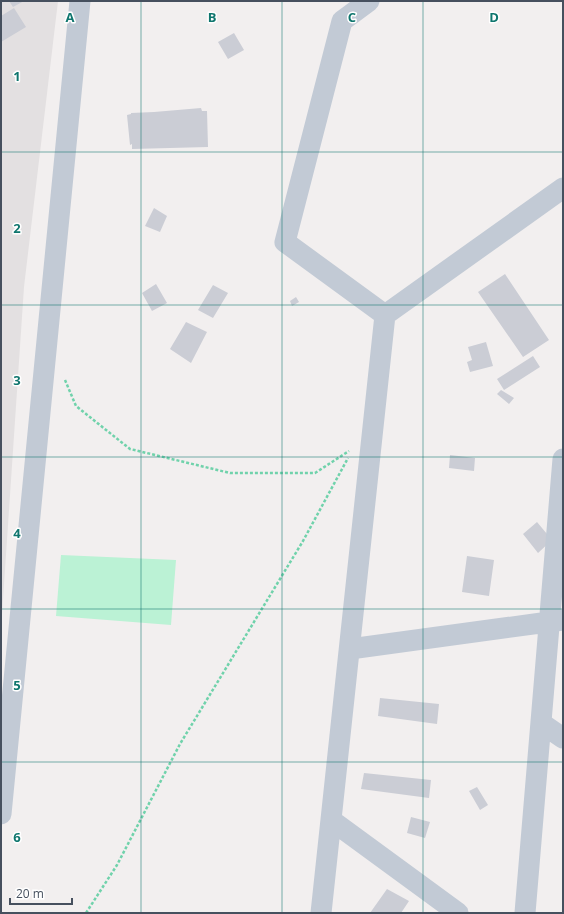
<svg xmlns="http://www.w3.org/2000/svg" width="564" height="914" font-family="'Open Sans',sans-serif">
	<style>
		.education { fill: #e3e0e1 }
		.green { fill: #bbf2d5 }
		.building { fill: #cbcdd5 }
		.lines { fill: none; stroke-linecap: round; stroke-linejoin: round }
		.path { stroke: #70d2ab; stroke-width: 2.5; stroke-dasharray: 3 2; stroke-linecap: butt }
		.street { stroke: #c2cad5; stroke-width: 21 }
		.grid { fill: none; stroke: #0f766e; stroke-width: 1; stroke-opacity: 0.55 }
		.grid-label { font-size: 13px; text-anchor: middle; font-weight: bold; fill: #0f766e; stroke: #fff; stroke-width: 3; stroke-linejoin: round; paint-order: stroke }
	</style>
	<rect width="100%" height="100%" fill="#f2efef"/>
	<path class="education" d="M3,1H58L24,287L1,629V3Z"/>
	<path class="green" d="M61,555L176,560L171,625L56,616Z"/>
	<path class="building" d="M9,1H24L13,7Z
		M14,8L26,27L1,42V16Z
		M234,33L244,50L228,59L218,42Z
		M201,108L202,111H207L208,147L132,149V144L130,145L127,115L131,114V113L154,112Z
		M154,208L167,216L160,232L145,226Z
		M505,274L549,340L523,357L478,292Z
		M156,284L167,303L152,311L142,293Z
		M213,285L228,293L213,318L198,310Z
		M296,297L299,302L292,306L290,301Z
		M186,322L207,332L191,363L170,349Z
		M486,342L493,366L470,372L467,362L472,360L468,347Z
		M533,356L540,367L504,390L497,379Z
		M501,390L514,398L509,404L497,394Z
		M450,455L475,458L474,471L449,468Z
		M537,522L552,540L538,553L523,534Z
		M467,556L494,560L489,596L462,592Z
		M380,698L439,704L437,724L378,716Z
		M364,773L431,780L429,798L361,789Z
		M477,787L488,805L480,810L469,791Z
		M411,817L430,822L425,838L407,833Z
		M387,889L409,901L401,913H370Z"/>
	<g class="lines">
		<path class="path" d="M65,380L76,406L130,449L230,473H315L349,451
			M86,913L117,865L180,744L303,541L348,458"/>
		<path class="street" d="M385,315L563,188
			M350,649L563,620
			M541,723L563,738
			M1,814L80,1
			M331,820L458,913
			M321,913L385,315L285,242L342,21L369,1
			M525,913L563,459"/>
	</g>
	<path class="grid" d="M141,1V913M282,1V913M423,1V913M1,152H563M1,305H563M1,457H563M1,609H563M1,762H563"/>
	<g class="grid-label">
		<text x="70" y="22">A</text>
		<text x="212" y="22">B</text>
		<text x="352" y="22">C</text>
		<text x="494" y="22">D</text>
		<text x="17" y="81">1</text>
		<text x="17" y="233">2</text>
		<text x="17" y="385">3</text>
		<text x="17" y="538">4</text>
		<text x="17" y="690">5</text>
		<text x="17" y="842">6</text>
	</g>
	<rect width="564" height="914" fill="none" stroke="#46505e" stroke-width="4"/>
	<path d="M10 898v6h62v-6" fill="none" stroke="#46505e" stroke-width="2"/>
	<text x="16" y="898" font-size="12" fill="#46505e" stroke="#ffffff" stroke-width="3" paint-order="stroke">20 m</text>
</svg>
